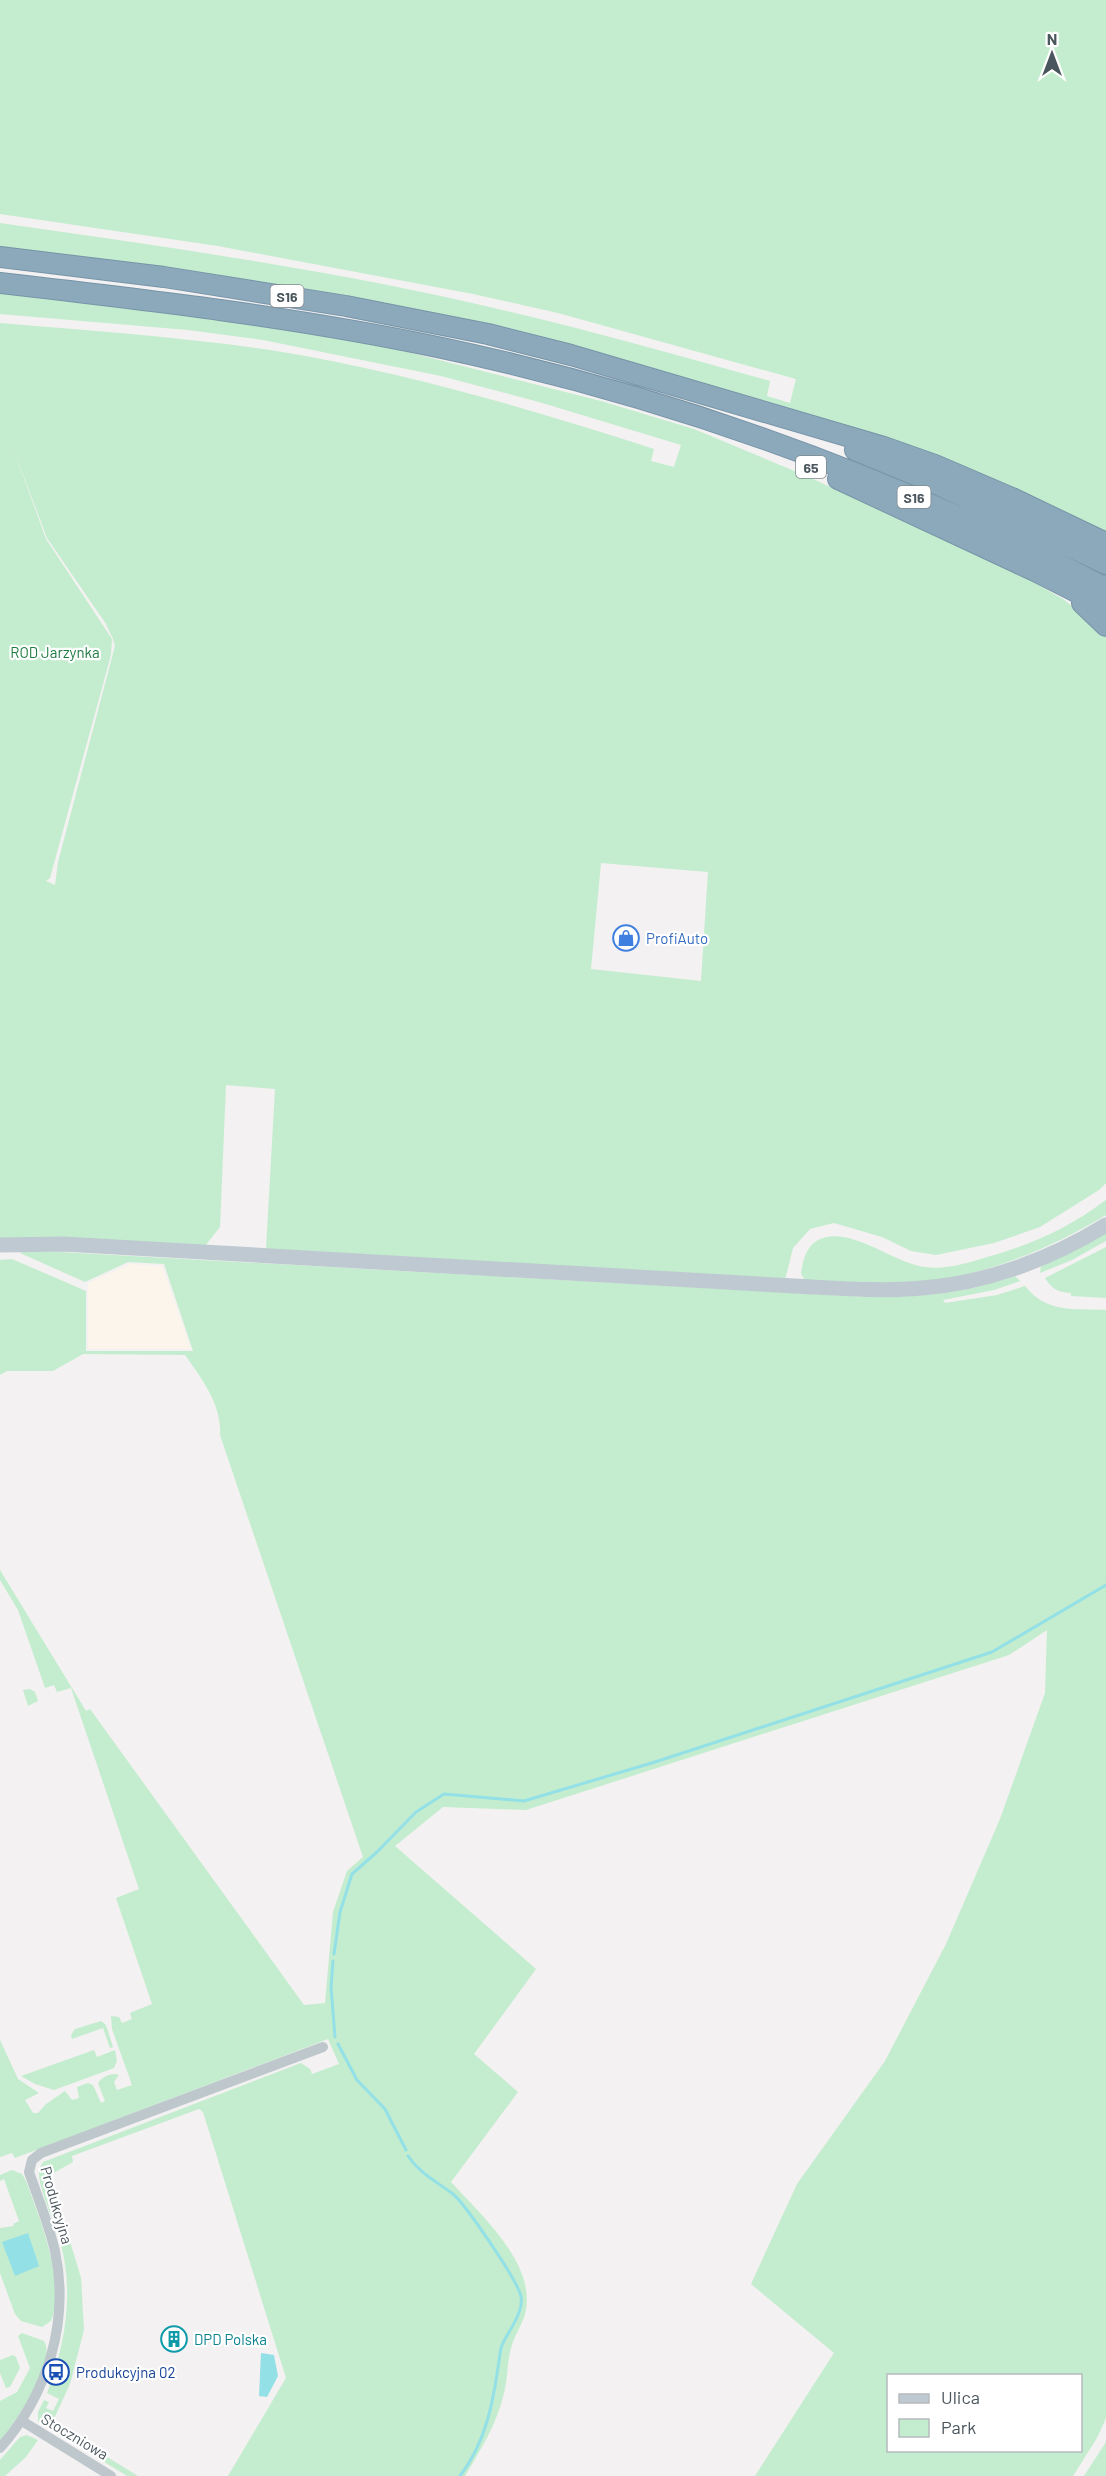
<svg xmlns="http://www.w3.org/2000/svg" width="1106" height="2476" font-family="Barlow,sans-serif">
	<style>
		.commercial { fill: #fbf5ec }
		.green { fill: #c3edce; fill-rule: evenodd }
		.water { fill: #93e0e7 }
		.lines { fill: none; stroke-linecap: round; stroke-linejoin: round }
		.stream { stroke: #93e0e7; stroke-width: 3 }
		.motorway-casing { stroke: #7794a8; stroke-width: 22 }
		.minor { stroke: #bdc7cc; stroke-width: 10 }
		.secondary { stroke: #bec9d1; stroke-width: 15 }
		.motorway { stroke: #8ca9bc; stroke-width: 20 }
		.labels { text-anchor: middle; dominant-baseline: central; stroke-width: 4.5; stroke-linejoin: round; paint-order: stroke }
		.shield { fill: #fff; stroke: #80898e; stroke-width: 1.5 }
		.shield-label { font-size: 14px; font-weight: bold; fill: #4a565d }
		.park-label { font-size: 15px; fill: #1e7b41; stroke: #fff }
		.shop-label { font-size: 15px; fill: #366cbe; stroke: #fff; text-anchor: start }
		.street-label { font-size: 15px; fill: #4a565d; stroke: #fff }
		.culture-label { font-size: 15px; fill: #0d838f; stroke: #fff; text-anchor: start }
		.transit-label { font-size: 15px; fill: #164399; stroke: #fff; text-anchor: start }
	</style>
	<rect width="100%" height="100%" fill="#f3f1f1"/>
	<path class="commercial" d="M130,1264L162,1266L191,1349H88V1283Z"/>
	<path class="green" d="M0,0H1106V535L769,408L665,372L559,342L176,270L0,247V223C167,247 334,270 498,309C589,330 680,356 770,381L767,396L790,403L796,379L558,313L473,294L218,246L0,214Z
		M0,291L169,310L360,340L601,401L694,429L811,478L1028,579L1063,599L1087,618L1106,636V1183L1099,1190L1040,1227L994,1243L936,1255L911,1251L882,1237L834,1223L810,1229L793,1248L785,1280L266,1249L275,1089L226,1085L220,1227L205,1246L0,1239V323C92,331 184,337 276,351C405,372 530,409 654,449L651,461L674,467L681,445L539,402L441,376L263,340L188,330L0,314ZM13,448L47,538L106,624L113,639L115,646L58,862L55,885L46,881L50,878L111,655L112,639L46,539ZM601,863L708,872L701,981L591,969Z
		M1106,1200V1215C1043,1253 975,1279 901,1285C870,1288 836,1282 805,1280L801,1274C803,1259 807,1243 823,1238C852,1229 891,1260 919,1266C942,1271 965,1264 987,1257C1033,1244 1067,1229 1106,1200Z
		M1106,1232V1241L1104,1242L1072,1260L1040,1273L1041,1265Z
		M1106,1247V1298L1071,1296V1293C1057,1292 1052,1289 1045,1278Z
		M24,1250L867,1297C924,1297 960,1294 1015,1276L1020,1281L994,1290L943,1300L945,1303L997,1295L1025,1286C1047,1314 1074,1308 1106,1310V2418L1097,2438L1073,2476H755L834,2353L751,2284L797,2184L885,2061L946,1944L1000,1819L1045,1693L1047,1630L1009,1655L526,1810L443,1807L395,1846L536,1969L474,2054L518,2092L451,2182C480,2214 538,2265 525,2314C522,2325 514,2336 511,2348C507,2362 508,2378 504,2393C497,2424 481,2449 465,2476H228L286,2378L203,2112L199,2109L72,2156L73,2162L50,2175L81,2278L84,2330L70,2384L52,2423L138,2476H127L38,2421V2412L44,2400L49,2402L46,2408L53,2411L59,2399L47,2393C65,2346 74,2294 61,2245C56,2226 40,2191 39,2175C38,2170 41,2166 43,2162L301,2063L310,2069L312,2074L339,2064L328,2039L15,2158L12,2153L0,2157V2040L18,2079L39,2093L25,2100L33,2113H38L46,2104L65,2091L72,2100L79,2098L77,2087L88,2083L93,2085L101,2103L105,2101L98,2083C103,2076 112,2072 119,2075L114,2082L117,2090L132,2085L112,2029L111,2016L119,2017L122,2023L132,2019L130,2013L152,2004L116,1898L139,1889L71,1688L57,1692L54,1685L45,1688L18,1610L0,1580V1570L86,1711L90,1709L304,2005L325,2003L333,1912L347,1871L363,1857L220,1435C222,1405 202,1379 185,1355L83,1354L53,1371H7L0,1375V1260L12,1259L86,1291V1351H193L164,1264L128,1262L85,1282L20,1253ZM888,2376H1080V2450H888Z
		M30,1689L35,1692L38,1701L28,1706L23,1690Z
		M101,2021L106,2025L113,2047L110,2048L103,2028L72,2039L71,2035L75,2029Z
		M94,2050L97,2057L115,2050L117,2061L114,2068L54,2090L35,2084L21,2076Z
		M12,2170L22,2174L26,2181C39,2216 67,2285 51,2321L42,2327L21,2321L15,2314L0,2273V2228L14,2226L13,2224L19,2221L4,2179L0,2181V2175Z
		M22,2333L44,2341C58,2364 14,2423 0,2441V2401L17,2392L30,2368L18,2336Z
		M13,2355L16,2357L20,2368L10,2387L6,2388L0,2373V2360Z
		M27,2435L38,2440L26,2457L5,2476H0V2460L20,2437Z
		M1106,2442V2476H1084Z"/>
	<path class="water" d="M28,2233L39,2266L15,2276L2,2242Z
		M261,2353L274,2355L278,2376L267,2397L259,2396Z"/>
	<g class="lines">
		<path class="stream" d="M334,1954L340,1912L352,1874L377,1852L416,1812L444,1794L524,1801L655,1762L992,1652L1106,1585
			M333,1961L331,1987L335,2037
			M338,2044L357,2080L385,2109L406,2150
			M408,2156C420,2174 436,2181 453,2194C465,2204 519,2282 521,2297C524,2311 509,2331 503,2343C500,2348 500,2355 499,2361C493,2403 486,2442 460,2476"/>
		<g class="motorway-casing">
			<path id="motorway" d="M0,257L164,277L346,306L488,334L571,355L884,447L935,465L1012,498L1106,543
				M0,283C148,300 296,317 442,348C673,397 897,479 1106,588
				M855,450L930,481L1106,564
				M838,479L1035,571L1106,607
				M1082,603L1106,626"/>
		</g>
		<path class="minor" d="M22,2421L111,2476
			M0,2448C47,2395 70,2323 55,2251C49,2225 38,2198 29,2172L32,2160L41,2153L323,2047"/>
		<path class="secondary" d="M0,1245L63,1244L794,1286C837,1288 880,1292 922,1288C987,1283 1051,1259 1106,1225"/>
		<use href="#motorway" class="motorway"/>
	</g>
	<defs>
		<g id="shop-ring" transform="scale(1.35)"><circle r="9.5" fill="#fff" stroke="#3f7fe0" stroke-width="1.5"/><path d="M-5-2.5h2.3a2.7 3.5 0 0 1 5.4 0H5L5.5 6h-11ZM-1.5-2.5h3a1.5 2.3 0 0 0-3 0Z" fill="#3f7fe0"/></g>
		<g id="building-ring" transform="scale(1.35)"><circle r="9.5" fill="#fff" stroke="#0f9aa8" stroke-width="1.5"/><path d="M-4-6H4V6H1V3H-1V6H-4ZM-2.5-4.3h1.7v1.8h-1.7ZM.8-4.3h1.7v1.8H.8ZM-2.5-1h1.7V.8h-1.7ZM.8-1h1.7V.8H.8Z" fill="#0f9aa8"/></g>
		<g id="bus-ring" transform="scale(1.35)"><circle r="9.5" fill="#fff" stroke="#1a4fb4" stroke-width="1.5"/><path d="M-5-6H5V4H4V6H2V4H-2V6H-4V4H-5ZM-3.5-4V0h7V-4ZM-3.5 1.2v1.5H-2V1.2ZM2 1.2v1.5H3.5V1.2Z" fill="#1a4fb4"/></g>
	</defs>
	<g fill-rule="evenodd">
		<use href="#shop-ring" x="626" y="938"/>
		<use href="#building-ring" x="174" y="2339"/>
		<use href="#bus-ring" x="56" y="2372"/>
	</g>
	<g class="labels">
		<g class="shield">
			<rect x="270.5" y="285" width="33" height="22" rx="4.5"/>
			<rect x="796" y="456" width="30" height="22" rx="4.5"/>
			<rect x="897.5" y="486" width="33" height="22" rx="4.5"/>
		</g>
		<g class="shield-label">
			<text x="287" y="296">S16</text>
			<text x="811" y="467">65</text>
			<text x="914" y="497">S16</text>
		</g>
		<g class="park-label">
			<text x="55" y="652">ROD Jarzynka</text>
		</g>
		<g class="shop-label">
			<text x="646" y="938">ProfiAuto</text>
		</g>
		<g class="street-label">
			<text transform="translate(57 2205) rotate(74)">Produkcyjna</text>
			<text transform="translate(75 2436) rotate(31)">Stoczniowa</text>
		</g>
		<g class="culture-label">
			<text x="194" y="2339">DPD Polska</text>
		</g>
		<g class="transit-label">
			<text x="76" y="2372">Produkcyjna 02</text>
		</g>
	</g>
	<rect x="887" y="2374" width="195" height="78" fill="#ffffff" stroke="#b7bbbe" stroke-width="1.5"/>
	<rect x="899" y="2394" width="30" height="9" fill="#bec9d1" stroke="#b7bbbe" stroke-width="1.5"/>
	<text x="941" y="2404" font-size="18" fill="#4a565d">Ulica</text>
	<rect x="899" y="2419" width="30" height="18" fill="#c3edce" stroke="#b7bbbe" stroke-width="1.5"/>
	<text x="941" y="2434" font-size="18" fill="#4a565d">Park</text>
	<g transform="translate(1052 54)" stroke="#ffffff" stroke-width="4.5" paint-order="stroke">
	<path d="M0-4.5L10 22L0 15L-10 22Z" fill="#4a565d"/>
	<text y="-9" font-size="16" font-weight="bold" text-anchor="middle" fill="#4a565d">N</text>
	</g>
</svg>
